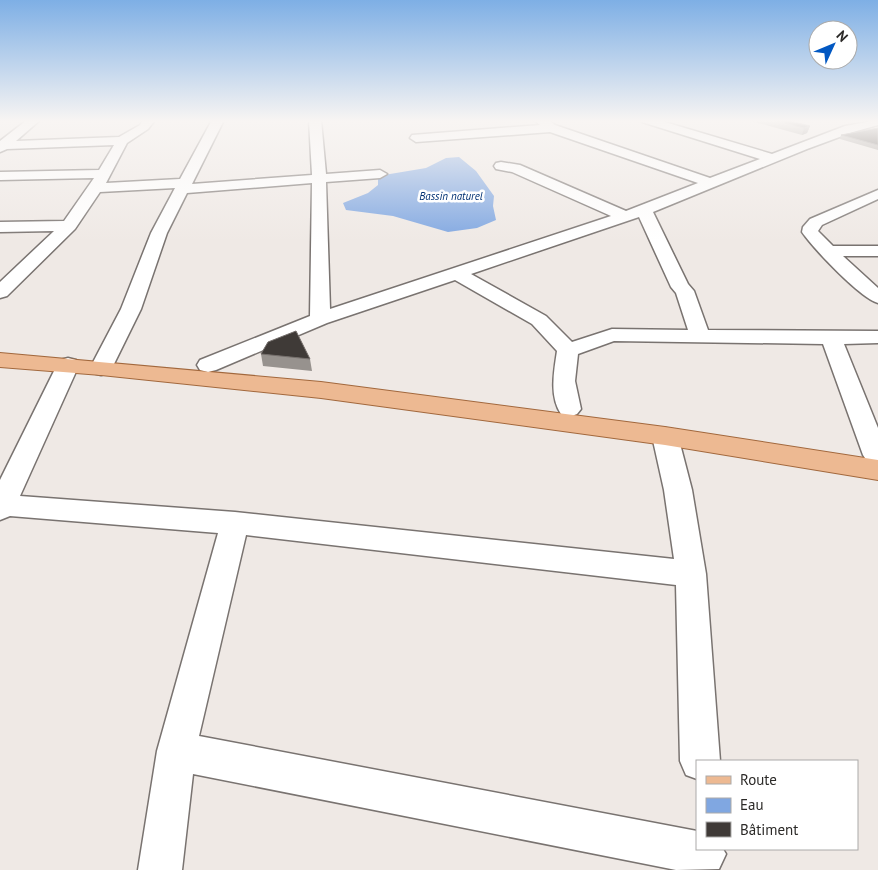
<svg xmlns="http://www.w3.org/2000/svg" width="878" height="870" font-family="'PT Sans',sans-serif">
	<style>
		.water { fill: #80a7e1 }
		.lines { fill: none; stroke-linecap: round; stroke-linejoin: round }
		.minor-casing { stroke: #797370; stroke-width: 3 }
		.major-casing { stroke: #a2683d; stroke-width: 2 }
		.minor { fill: #fff; fill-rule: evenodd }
		.major { fill: #edb992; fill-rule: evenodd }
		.wall { fill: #97928e }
		.shaded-wall { fill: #746e6b }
		.building { fill: #3f3a37; stroke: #746e6b }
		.labels { text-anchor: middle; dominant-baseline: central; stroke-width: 5; stroke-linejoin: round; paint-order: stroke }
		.far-water-label { font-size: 11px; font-style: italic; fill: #003072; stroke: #fff }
	</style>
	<rect width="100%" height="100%" fill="#efe9e5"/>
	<path class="water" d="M459,157L476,171L494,196L493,206L496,220L477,228L448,232L393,216L346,210L343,203L368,193L378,185V176L426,168L446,158Z"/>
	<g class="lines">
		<g class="minor-casing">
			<path id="minor" d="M27,120H40L16,141L119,137L140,125L143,120H155L148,129L127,143L106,183L180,179L212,120H224L192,184L312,175L309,120H321L326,174L380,170L387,174L380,178L326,182L330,309L611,216L512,172L496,169L494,166L496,163L501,162L520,165L626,211L698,183L550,132L416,142L410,138L412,135L540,125L534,120H548L555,125L710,178L760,159L642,122L640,120H658L772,154L845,126L878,120V125L853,132L807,149L653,212L688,284L694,291L708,330L878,331V343L844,344L878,428V463L867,461L863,455L823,344L614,341L578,354L575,381L581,409L577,414L569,417L561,414C549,396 554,371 557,351L532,324L455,280L327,323L216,370L208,372L200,370L197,365L200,360L310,316L312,183L187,193L167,233L141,309L112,368L109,373L101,375L93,373L90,368L121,309L151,233L175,188L100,192L75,229L7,296L0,298V282L54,231L0,232V222L64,221L94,178L0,180V172L99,170L114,145L7,149L0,152V141ZM639,217L671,287L676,293L688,330L612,329L572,342L546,316L471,274Z
				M878,190V199L822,225L818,231L833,246H878V256H843L878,288V303C860,298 813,248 802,232L803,227L810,219Z
				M68,358L76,360L79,365L20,496L235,512L674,559L664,490L652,436L656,430L665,428L674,430L678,436L692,490L706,574L720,761H697V779L686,775L680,761L676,585L246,535L199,736L697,831V849H723L726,854L719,869L676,870L193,774L182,870H138L157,751L218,533L10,516L0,520V480L57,365L60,360Z"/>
		</g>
		<g class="major-casing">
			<path id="major" d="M0,353L321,382L665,427L878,460V480L665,445L321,398L101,375L0,367Z"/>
		</g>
		<use href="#minor" class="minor"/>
		<use href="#major" class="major"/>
	</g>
	<path class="wall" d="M747,120H787L810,126L807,133L802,135Z
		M878,128V150L840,139L841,135Z
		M261,354L310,359L312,371L263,366Z"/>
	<path class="shaded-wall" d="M810,126L807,133L802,135L804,128Z"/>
	<path class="building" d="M773,120H787L810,126L804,128Z
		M878,128V145L841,135Z
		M296,331L310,359L261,354L268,342Z"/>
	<linearGradient id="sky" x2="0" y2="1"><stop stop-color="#7eafe5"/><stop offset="0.5" stop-color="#f8f5f3"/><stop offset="1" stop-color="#f8f5f3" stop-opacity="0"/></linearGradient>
	<rect width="878" height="242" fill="url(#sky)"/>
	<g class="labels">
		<g class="far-water-label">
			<text x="451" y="196">Bassin naturel</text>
		</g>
	</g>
	<rect x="696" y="760" width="162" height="90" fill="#ffffff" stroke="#abaaa9"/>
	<rect x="706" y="776" width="25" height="8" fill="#edb992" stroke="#abaaa9"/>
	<text x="740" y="785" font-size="15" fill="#2c2a28">Route</text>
	<rect x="706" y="798" width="25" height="15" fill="#80a7e1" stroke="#abaaa9"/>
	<text x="740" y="810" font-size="15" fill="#2c2a28">Eau</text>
	<rect x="706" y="822" width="25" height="15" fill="#3f3a37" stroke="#abaaa9"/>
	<text x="740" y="835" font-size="15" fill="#2c2a28">Bâtiment</text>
	<g transform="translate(833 45) rotate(46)"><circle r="24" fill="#ffffff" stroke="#abaaa9"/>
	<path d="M0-4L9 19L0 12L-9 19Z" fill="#0258c2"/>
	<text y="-8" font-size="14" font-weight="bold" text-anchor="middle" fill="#2c2a28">N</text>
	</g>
</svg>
